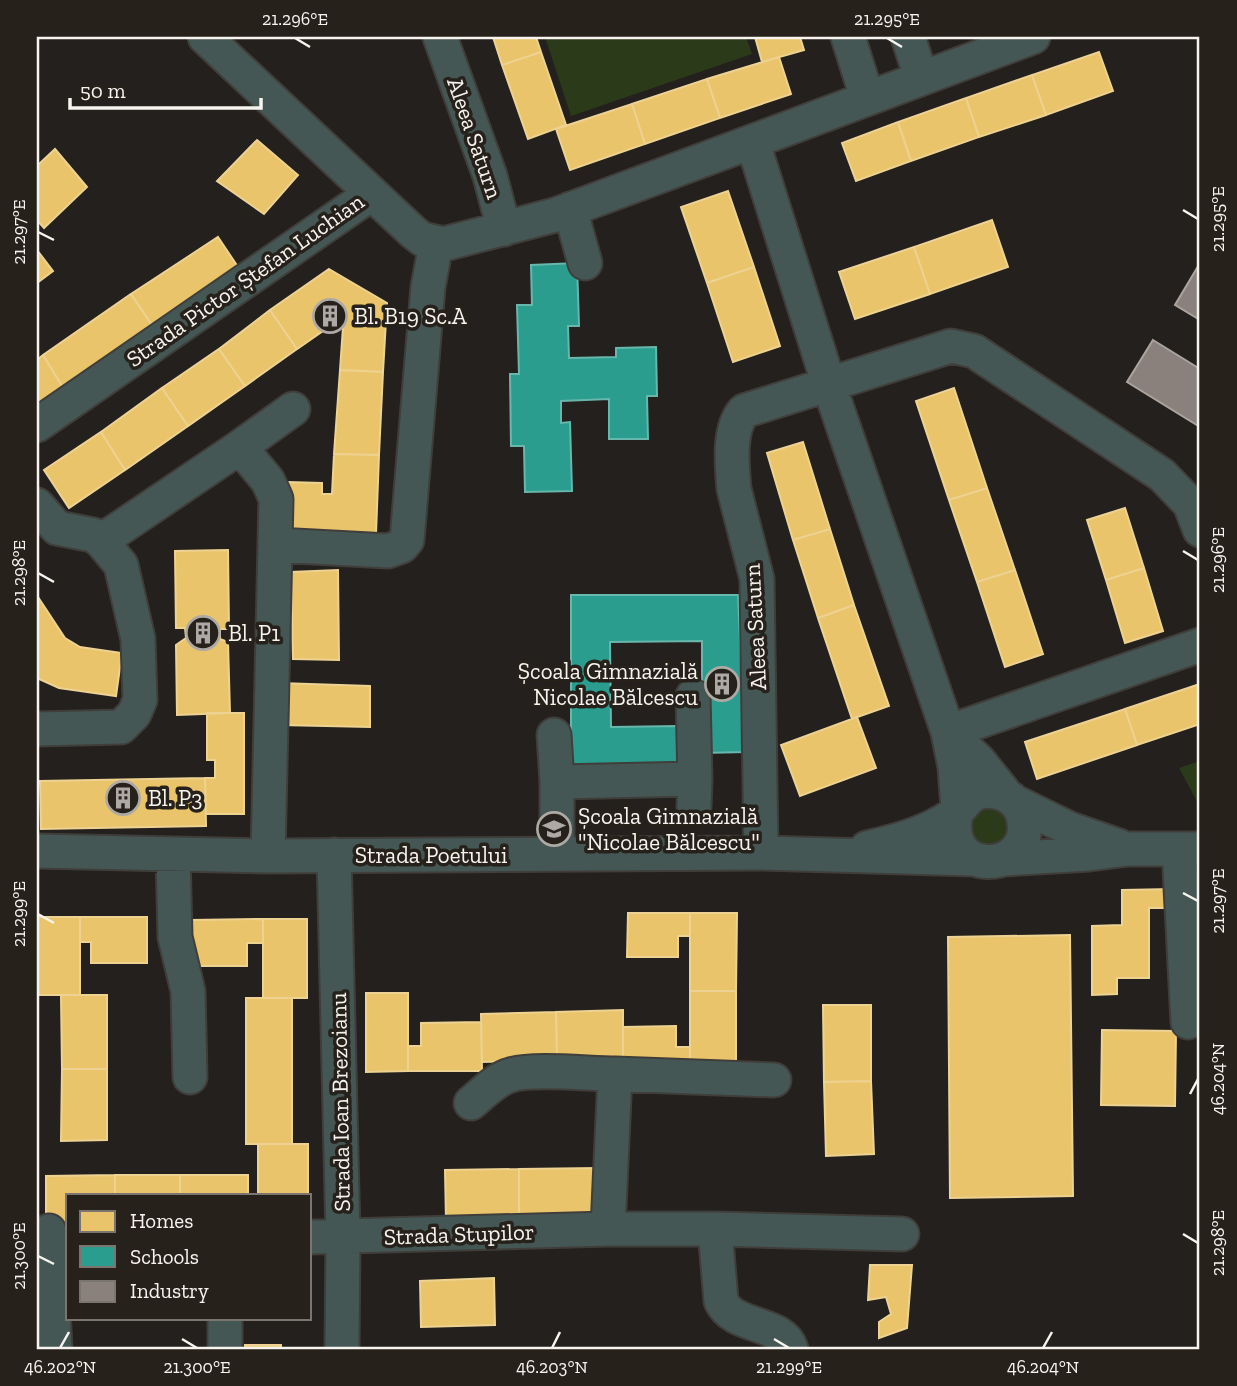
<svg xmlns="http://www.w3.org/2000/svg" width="1237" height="1386" font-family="'Zilla Slab',serif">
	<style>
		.green { fill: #2b3b1a }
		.homes { fill: #e9c46a; stroke: #edd292; stroke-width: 2 }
		.schools { fill: #2a9d8f; stroke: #68b7ac; stroke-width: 2 }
		.industry { fill: #8a817c; stroke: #aba49e; stroke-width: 2 }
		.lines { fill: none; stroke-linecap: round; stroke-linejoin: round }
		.minor-casing { stroke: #403e3b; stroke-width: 37 }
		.minor { stroke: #455755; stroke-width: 33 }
		.ticks { fill: none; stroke: #f7f4ef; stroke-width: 2.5 }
		.labels { text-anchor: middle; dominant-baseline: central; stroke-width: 7; stroke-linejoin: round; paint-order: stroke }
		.street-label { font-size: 23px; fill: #f7f4ef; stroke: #26211a }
		.poi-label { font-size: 23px; fill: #f7f4ef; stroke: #26211a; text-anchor: start }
		.neatline { fill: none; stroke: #f7f4ef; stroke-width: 2.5 }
		.ticks-label { font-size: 18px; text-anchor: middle; fill: #f7f4ef }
	</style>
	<rect width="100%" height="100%" fill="#23201d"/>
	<path class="green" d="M545,37H746L752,54L571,116Z
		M1200,761V807L1179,768Z
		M992,804L1009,817L1006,839L994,847L973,843L968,816Z"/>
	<path class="homes" d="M493,37H536L541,52L502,65Z
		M755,37H800L804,50L762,62Z
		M541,52L566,125L528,139L502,65Z
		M1099,52L1113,91L1046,115L1032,75Z
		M779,57L791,94L720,118L707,79Z
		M1032,75L1046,115L979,137L966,98Z
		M707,79L720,118L645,144L632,104Z
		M966,98L979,137L911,161L898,122Z
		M632,104L645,144L570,170L556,129Z
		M898,122L911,161L856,181L842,143Z
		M257,140L298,175L264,214L217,181Z
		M55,149L87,187L44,228L37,220V166Z
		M728,191L754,267L707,283L681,207Z
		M992,220L1008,267L930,294L914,247Z
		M218,237L240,270L154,328L131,294Z
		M914,247L930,294L855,319L839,272Z
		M37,250L53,271L37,283Z
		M754,267L780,346L733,362L707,283Z
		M329,269L387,303L383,372L340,370L343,327L336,322L297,349L270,310Z
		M131,294L154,328L64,389L43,355Z
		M270,310L297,349L245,386L219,349Z
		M219,349L245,386L188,426L162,388Z
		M43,355L64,389L37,407V360Z
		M340,370L383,372L379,455L334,454Z
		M162,388L188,426L125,470L101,432Z
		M954,388L987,488L949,500L916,401Z
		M101,432L125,470L69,508L44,470Z
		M803,442L830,529L793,540L767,453Z
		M334,454L379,455L376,534L286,532L288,482L322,483V494H332Z
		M987,488L1015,570L977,582L949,500Z
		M1125,508L1144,568L1106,580L1087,520Z
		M830,529L854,605L818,618L793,540Z
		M228,550L229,629H220V639L228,642L230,713L177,715L176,645L186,638L185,628H176L175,551Z
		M1144,568L1163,631L1125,643L1106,580Z
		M338,570L339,660L293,659L291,572Z
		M1015,570L1043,654L1005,667L977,582Z
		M38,597L65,638L80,647L122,653L116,696L59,688L37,678Z
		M854,605L889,706L852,719L818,618Z
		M279,683L370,686V727L280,725Z
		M1200,684V724L1137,745L1125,709Z
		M1125,709L1137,745L1037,779L1025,742Z
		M207,713H244V814H206L205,778H215V760H207Z
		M857,717L876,768L800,796L781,745Z
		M205,778L206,826L41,829L40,781Z
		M1172,889V908H1149V978H1117V994L1092,995V926L1122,925V890Z
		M628,913H690V936H678V957H627Z
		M690,913H737L736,991H690Z
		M37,917H80V995H37Z
		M80,917H147V963H91V942H80Z
		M263,919H307V998H263Z
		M263,919V943H247V966H191V920Z
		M1070,935L1073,1196L950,1198L948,937Z
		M690,991H736V1068H690Z
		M366,993H408V1071L366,1072Z
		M61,995H107V1069H62Z
		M246,998H292V1144H246Z
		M823,1005H871V1081L824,1082Z
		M623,1010V1059L557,1060L556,1012Z
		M556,1012L557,1060L482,1062L481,1014Z
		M481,1022L482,1071H408V1046H421V1023Z
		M676,1026V1047H690V1068L623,1070V1027Z
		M1102,1030L1176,1031L1175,1106L1101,1105Z
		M62,1069H107V1140L61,1141Z
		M871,1081L874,1154L826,1156L824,1082Z
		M258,1144H308V1195H258Z
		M598,1168V1218L519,1219V1169Z
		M519,1169V1219L446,1221L445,1170Z
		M115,1175V1195H68V1224H46V1176Z
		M115,1175H180V1195H115Z
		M180,1175H248V1195H180Z
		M870,1265H912L907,1328L879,1338V1322L891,1314L886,1297L868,1300Z
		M494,1278L495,1325L421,1327L420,1281Z
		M245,1345H281V1349H245Z"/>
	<path class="schools" d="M577,263L579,326H568L569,358L616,357V348L656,347L657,396H647L648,439H609V399L561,401V423L570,422L572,491L525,492L524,446H511L510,374H519L517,305H532L531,265Z
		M571,595H738L745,752L702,753V641L610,642L611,727L679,726L680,770L571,771Z"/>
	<path class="industry" d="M1200,263V320L1175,305Z
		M1153,340L1200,369V427L1127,382Z"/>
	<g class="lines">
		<g class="minor-casing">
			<path id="minor" d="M205,37L413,232L422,239L444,244L555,215L1033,37
				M440,37L490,176L504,229
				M848,37L867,97
				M908,37L921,77
				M753,143L829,385L948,732L955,767L958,809
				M570,209L585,263
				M37,425L371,194
				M37,505L57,528L93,535L101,541L121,565L138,639L140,700L134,714L121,727L37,729
				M101,541L240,447
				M276,545L388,551L402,546L407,540L428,287L436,244
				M554,735L557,782V854
				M557,782L695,779L693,696
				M1006,795L979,761L948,732L1200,645
				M1015,802L1070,829L1119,846
				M694,807L695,779
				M867,848C896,841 928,833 953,815C964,808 966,795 981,792C989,790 1000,792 1007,796C1017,802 1023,811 1024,822C1031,874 943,878 956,814
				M1179,849L1188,1022
				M37,851L268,856L761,853L974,859
				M761,853L757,579L734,489C732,466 728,429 744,411L951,346L974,351L1162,475L1190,504L1200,530
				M173,854L175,937L188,991L190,1077
				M334,855L343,1237L342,1349
				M268,856L276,499L268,481L240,447L293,409
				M1004,859L1089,854L1128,849H1200
				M471,1103C483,1093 496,1079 511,1075C533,1068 589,1074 615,1074
				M608,1229L615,1074L774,1080
				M715,1229L721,1301C733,1329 783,1321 791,1349
				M49,1231L55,1349
				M310,1237L608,1229H715L902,1234
				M225,1349V1318"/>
		</g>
		<use href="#minor" class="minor"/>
	</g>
	<path class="ticks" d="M295,38L310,47M887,38L902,47M1183,210L1198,219M38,232L54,240M1183,551L1198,560M38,573L54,582M1183,893L1198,901M38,914L54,923M1190,1094L1198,1079M1183,1234L1198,1243M38,1256L54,1264M182,1339L197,1348M774,1339L789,1348M60,1348L69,1332M552,1348L560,1332M1043,1348L1052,1332"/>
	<defs>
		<g id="building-ring" transform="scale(1.75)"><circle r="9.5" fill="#26211a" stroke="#adaaa6" stroke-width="1.5"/><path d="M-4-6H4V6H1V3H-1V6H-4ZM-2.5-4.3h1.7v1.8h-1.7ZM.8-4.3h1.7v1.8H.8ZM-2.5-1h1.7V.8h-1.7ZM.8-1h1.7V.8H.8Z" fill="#adaaa6"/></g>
		<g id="school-ring" transform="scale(1.75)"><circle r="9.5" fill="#26211a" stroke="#adaaa6" stroke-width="1.5"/><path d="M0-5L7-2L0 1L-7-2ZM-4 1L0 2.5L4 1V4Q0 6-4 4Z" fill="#adaaa6"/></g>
	</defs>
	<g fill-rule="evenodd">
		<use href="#building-ring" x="330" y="316"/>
		<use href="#building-ring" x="203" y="633"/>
		<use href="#building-ring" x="722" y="684"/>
		<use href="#building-ring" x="123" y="798"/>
		<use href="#school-ring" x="554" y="829"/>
	</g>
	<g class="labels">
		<g class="street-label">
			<text transform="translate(475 138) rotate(71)">Aleea Saturn</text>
			<text transform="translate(245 280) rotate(-35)">Strada Pictor Ștefan Luchian</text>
			<text transform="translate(755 627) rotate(-93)">Aleea Saturn</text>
			<text x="431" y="855">Strada Poetului</text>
			<text transform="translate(340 1102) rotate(-91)">Strada Ioan Brezoianu</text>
			<text transform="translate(459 1234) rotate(-2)">Strada Stupilor</text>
		</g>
		<g class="poi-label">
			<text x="354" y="316">Bl. B19 Sc.A</text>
			<text x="228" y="633">Bl. P1</text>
			<text x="698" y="671" text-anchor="end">Școala Gimnazială<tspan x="698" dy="26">Nicolae Bălcescu</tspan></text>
			<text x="148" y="798">Bl. P3</text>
			<text x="578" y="816">Școala Gimnazială<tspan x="578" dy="26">"Nicolae Bălcescu"</tspan></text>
		</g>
	</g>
	<rect width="1237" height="1386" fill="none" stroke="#26211a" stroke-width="77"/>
	<rect x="66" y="1194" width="245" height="126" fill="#26211a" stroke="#7a756f" stroke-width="2"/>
	<rect x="80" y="1211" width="35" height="21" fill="#e9c46a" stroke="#7a756f" stroke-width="2"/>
	<text x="130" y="1228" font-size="21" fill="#f7f4ef">Homes</text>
	<rect x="80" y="1246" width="35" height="21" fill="#2a9d8f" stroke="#7a756f" stroke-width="2"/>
	<text x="130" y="1264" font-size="21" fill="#f7f4ef">Schools</text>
	<rect x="80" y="1281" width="35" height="21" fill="#8a817c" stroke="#7a756f" stroke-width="2"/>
	<text x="130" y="1298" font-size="21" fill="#f7f4ef">Industry</text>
	<path d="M70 98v10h191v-10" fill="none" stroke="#f7f4ef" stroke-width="3.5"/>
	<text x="80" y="98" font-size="21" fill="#f7f4ef" stroke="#26211a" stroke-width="5" paint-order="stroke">50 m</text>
	<rect x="38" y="38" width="1160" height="1310" class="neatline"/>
	<g class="ticks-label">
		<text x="295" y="25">21.296°E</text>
		<text x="887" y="25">21.295°E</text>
		<text transform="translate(1218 219) rotate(-90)" y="6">21.295°E</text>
		<text transform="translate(19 232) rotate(-90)" y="6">21.297°E</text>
		<text transform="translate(1218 560) rotate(-90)" y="6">21.296°E</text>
		<text transform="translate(19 573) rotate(-90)" y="6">21.298°E</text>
		<text transform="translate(1218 901) rotate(-90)" y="6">21.297°E</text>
		<text transform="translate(19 914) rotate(-90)" y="6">21.299°E</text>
		<text transform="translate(1218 1079) rotate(-90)" y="6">46.204°N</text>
		<text transform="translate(1218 1243) rotate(-90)" y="6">21.298°E</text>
		<text transform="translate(19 1256) rotate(-90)" y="6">21.300°E</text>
		<text x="60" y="1373">46.202°N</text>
		<text x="197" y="1373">21.300°E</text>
		<text x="552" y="1373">46.203°N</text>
		<text x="789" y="1373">21.299°E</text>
		<text x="1043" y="1373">46.204°N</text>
	</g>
</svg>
